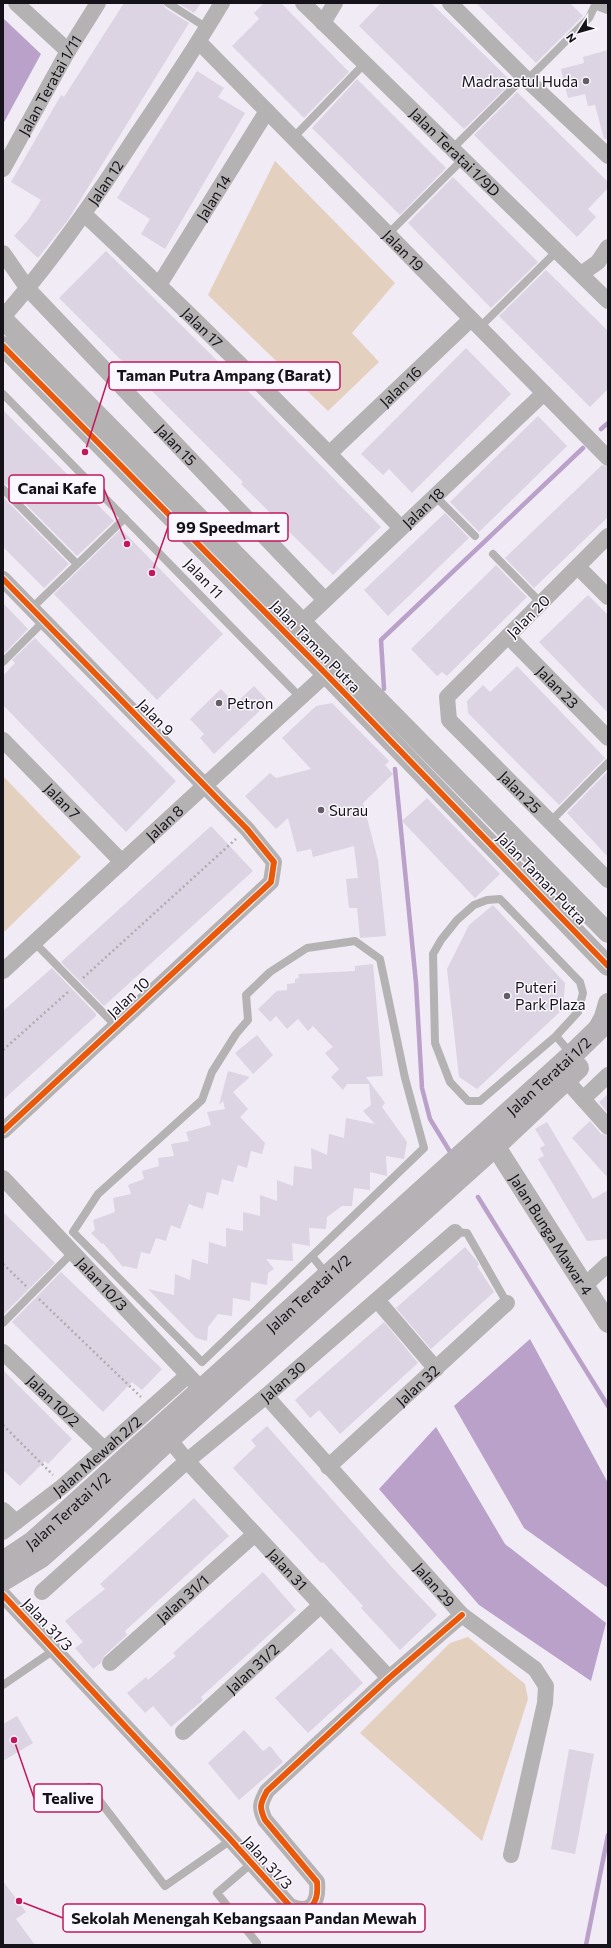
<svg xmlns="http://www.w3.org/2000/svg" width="611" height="1948" font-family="Commissioner,sans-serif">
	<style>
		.green { fill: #e4d0be }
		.water { fill: #baa1ca }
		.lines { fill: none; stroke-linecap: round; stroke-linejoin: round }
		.stream { stroke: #baa1ca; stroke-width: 4.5 }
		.building { fill: #dcd3e3 }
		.path { stroke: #afacae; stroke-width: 2.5; stroke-dasharray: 2 3; stroke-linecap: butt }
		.service { stroke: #b5b2b3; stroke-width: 8 }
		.minor { stroke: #b5b2b3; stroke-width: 16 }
		.tertiary { stroke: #b5b2b3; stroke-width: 20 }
		.secondary { stroke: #b5b1b4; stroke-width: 22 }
		.cycleway-casing { stroke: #fbf7fe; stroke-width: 8 }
		.cycleway { stroke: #e8590c; stroke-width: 6 }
		.poi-dot { fill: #635e66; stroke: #fbf7fe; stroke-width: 1.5 }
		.labels { text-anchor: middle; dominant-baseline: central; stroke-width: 3; stroke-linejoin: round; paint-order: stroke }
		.poi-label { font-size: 15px; fill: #161219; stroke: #fbf7fe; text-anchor: start }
		.street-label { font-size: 15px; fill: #161219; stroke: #fbf7fe }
		.leader { fill: none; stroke: #c2185b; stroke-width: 1.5 }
		.callout-dot { fill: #c2185b; stroke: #fbf7fe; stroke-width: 1.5 }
		.callout { fill: #fbf7fe; stroke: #c2185b; stroke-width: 1.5 }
		.callout-label { font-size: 16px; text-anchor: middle; font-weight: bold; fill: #161219 }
	</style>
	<rect width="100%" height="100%" fill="#f1ebf5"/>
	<path class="green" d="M275,161L395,283L352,333L379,362L328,411L208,295Z
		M3,776L81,857L3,933Z
		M468,1637L525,1684L528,1699L482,1841L360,1733L450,1643Z"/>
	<path class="water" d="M3,18L41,54L3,124Z
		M530,1339L608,1483V1588L524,1528L454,1406Z
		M436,1427L505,1544L606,1623L591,1681L479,1605L379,1489Z"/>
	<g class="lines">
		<path class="stream" d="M601,429L608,423
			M384,689L381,640L583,448
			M395,769L416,983L422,1088L430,1119L452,1155
			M478,1197L608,1406
			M586,1945L608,1835"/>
	</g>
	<path class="building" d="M124,3H163L165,8L189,23L68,220L38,258L14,236L28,220L41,200L11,182L61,95L64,97Z
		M178,3H201L194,13Z
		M264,3H281L349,72L304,118L232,46L259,19L254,13Z
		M381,3H431L512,82L464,129L359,26Z
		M476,3H570L583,16L536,63Z
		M608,50V139H604L595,105L588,106L585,94L568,98L561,69L584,63L583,57Z
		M197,71L224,88L218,97L245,113L165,249L141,234L150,219L117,198Z
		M357,79L446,168L400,215L312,128Z
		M517,92L608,182V188L588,209L596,217L577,237L474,135Z
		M453,177L538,262L491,308L408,223Z
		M106,251L250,393L381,527L333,575L241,484L243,482L59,298Z
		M546,270L608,331V389L590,407L499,316Z
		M466,348L511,394L412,493L389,469L383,475L361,454Z
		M3,410L114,521L77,556L7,485L3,484Z
		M538,416L567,446L479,532L450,502Z
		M602,465L608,467V517L534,588L505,558Z
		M3,497L69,564L44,588L3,547Z
		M445,513L469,538L388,616L364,590Z
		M121,529L223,634L157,700L54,594Z
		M496,565L527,597L447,676L442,672L437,676L411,649Z
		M588,595L608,615V713L539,642Z
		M3,603L28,629L5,653L3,651Z
		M35,638L176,781L126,832L3,705V676L15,663L12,660Z
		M517,666L605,758L559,805L468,713L467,701L483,685L490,692Z
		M254,686L269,702L214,754L200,738L204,734L190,719L221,689L235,704Z
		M332,703L389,761L385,765L393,774L363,803L378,860L386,936L360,938L357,908H349L346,879L358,878L354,846L313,857L311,849L297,852L288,818L276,829L245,796L270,773L276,778L311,769L282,738L316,706Z
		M608,771V857L567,813Z
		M427,798L500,874L475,898L402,821Z
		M211,826L253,871L104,1006L61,962Z
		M493,905L565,983L563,1009L477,1089L459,1077L447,969L469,925Z
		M373,964L383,1076L366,1077L385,1103L382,1107L407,1142L404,1159L386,1156L387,1176L370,1172V1190L354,1188L352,1206H342L327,1217L326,1229L309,1228L310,1246L292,1243L293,1261L266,1259L274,1269L268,1273L267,1285L251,1282L250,1301L233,1298L232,1316L218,1314L208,1327L207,1341L196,1338L148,1289L174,1295L175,1274L190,1280L192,1259L208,1264L209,1242L226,1247V1228L243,1231V1212L260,1216V1195L277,1201V1180L293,1186L294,1166L312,1169L311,1148L327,1155L329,1134L344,1138L346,1118L375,1124L363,1111L371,1105L369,1084H347L343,1090L331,1077L339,1069L325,1053L333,1047L313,1026L308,1031L298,1019L287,1029L276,1016L270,1022L258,1009L277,991L287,990V984L295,983V979L299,978L298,974L355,971V966Z
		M52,968L96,1014V1016L3,1100V1011Z
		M257,1035L273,1055L253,1074L235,1053Z
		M228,1071L250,1077L233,1092L248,1109L240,1117L265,1143L262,1154L251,1151L247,1168L238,1165L233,1182L222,1179L218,1195L207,1192L203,1209L189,1204L180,1229L171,1225L166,1241L156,1238L150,1254L141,1252L137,1269L125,1266L123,1267L103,1243L102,1244L91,1233L95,1230L93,1220L115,1212L113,1198L131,1194L128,1185L144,1179L142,1171L159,1166L158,1158L174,1156L171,1144L189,1141L186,1132L211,1125L207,1112L225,1109L223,1101L219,1105Z
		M608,1094V1113L599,1102Z
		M590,1121L601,1134L608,1136V1178L572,1138Z
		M547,1122L593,1199L608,1190V1239L587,1241L538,1159L544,1156L540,1148L545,1145L535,1129Z
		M3,1212L55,1263L4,1314L3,1313Z
		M465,1247L477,1261L479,1265L477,1266L494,1292L431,1349L396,1308Z
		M61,1272L162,1369L142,1390L132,1382L103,1412L12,1322Z
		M384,1322L418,1363L340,1434L319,1410L310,1418L295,1400Z
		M3,1370L72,1439L48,1464L45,1461L20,1486L3,1470Z
		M267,1426L398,1574L437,1615L400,1650L361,1608L363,1606L323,1562L321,1563L233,1468L256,1446L251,1440Z
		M194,1498L229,1536L125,1631L127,1635L104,1656L101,1663L93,1669L75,1648L83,1642L65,1621L105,1589L100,1584Z
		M263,1572L296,1610L201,1697L203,1700L171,1727L153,1706L145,1713L127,1693L146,1677L148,1680L176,1656L173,1653Z
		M331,1648L363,1683L308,1733L275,1698Z
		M17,1716L33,1743L3,1761V1724Z
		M244,1730L263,1751L270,1746L283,1762L239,1800L208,1763Z
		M569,1749L594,1754L575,1854L551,1849Z
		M3,1881L26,1912L16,1919L35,1945H3Z"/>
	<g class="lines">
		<path class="path" d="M83,978L236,839
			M3,1050L68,992
			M3,1264L26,1286
			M39,1299L141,1397
			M3,1425L53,1475"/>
		<path class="service" d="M168,3L207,28
			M527,80L589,18L596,3
			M293,138L365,63
			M452,149L524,77
			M388,234L463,159
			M480,327L557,251
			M3,394L300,697
			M3,489L77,564
			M435,496L475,536
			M493,554L541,603
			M32,608L125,518
			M3,662L44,621
			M550,822L608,763
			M500,899L580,982L583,993L578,1012L556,1036L480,1101H468L450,1082L435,1043L433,954L441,940L457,920L474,905L487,900Z
			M355,941L380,959L405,1078L424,1148L202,1362L73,1232L98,1194L202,1100L212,1072L236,1034L248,1020L246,995L270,972L307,948Z
			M34,942L116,1026
			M556,1036L572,1055
			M455,1232L467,1233L507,1303
			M312,1256L327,1275
			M3,1323L72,1253
			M3,1685L54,1650
			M89,1787L165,1886L231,1840
			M252,1863L217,1893L257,1943"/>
		<g class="minor">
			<path d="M16,3L68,51"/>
			<path id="s1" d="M303,3L608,301"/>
			<path d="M450,3L527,80L608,156"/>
			<path d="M600,3L608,6"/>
			<path d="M323,23L335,3"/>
			<path id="s2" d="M199,42L608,458"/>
			<path id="s3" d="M3,169L68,51L98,3"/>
			<path id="s4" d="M84,214C193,316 299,421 401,528"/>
			<path id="s5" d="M3,253L28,289L325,600"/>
			<path d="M581,274L598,262L608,247"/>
			<path id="s6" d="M159,285L267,111"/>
			<path id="s7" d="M3,317C53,260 95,199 136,136C166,92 195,48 222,3"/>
			<path id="s8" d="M330,453L471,319"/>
			<path id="s9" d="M608,536L447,697L449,720L608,880"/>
			<path d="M578,567L608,597"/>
			<path d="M3,579L247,829L274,862L271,882L3,1131"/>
			<path id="s10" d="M301,623L544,393"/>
			<path id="s11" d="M508,636L608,738"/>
			<path id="s12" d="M3,740L122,862"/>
			<path id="s13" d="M3,971L326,674"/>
			<path d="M566,1080L608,1127"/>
			<path d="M583,1099L608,1075"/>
			<path id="s14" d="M3,1178L201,1389"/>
			<path d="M584,1286L608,1264"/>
			<path d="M377,1300L436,1369"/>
			<path id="s15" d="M3,1352L104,1449"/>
			<path id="s16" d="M266,1396L462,1615L535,1669L546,1686L545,1703L511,1855"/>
			<path id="s17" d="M169,1439L187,1461L389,1678"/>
			<path id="s18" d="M328,1467L507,1303"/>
			<path d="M3,1510L16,1522"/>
			<path id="s19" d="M3,1532L63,1486L187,1376"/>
			<path id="s20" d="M42,1592L187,1461L266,1396L455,1232"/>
			<path d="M3,1595L231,1840L290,1906C311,1915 319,1903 317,1882L265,1820C259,1807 260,1804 267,1791L389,1678L462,1615"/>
			<path id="s21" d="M110,1663L255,1534"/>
			<path id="s22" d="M183,1732L321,1605"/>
		</g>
		<g class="tertiary">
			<path d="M3,319L608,933"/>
			<path d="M3,346L326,674L608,966"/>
			<path d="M596,1032L604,1017L608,1003"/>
			<path id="s23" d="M487,1133L608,1323"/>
		</g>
		<g class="secondary">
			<path id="s24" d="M3,1562L33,1542L572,1055L608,1020"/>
			<path d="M3,1580L41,1557L85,1518L169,1439L495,1146L578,1068"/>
		</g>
		<g class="cycleway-casing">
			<path id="cycleway" d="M3,346L326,674L608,966
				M3,579L247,829L274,862L271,882L3,1131
				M3,1595L231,1840L290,1906C311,1915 319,1903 317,1882L265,1820C259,1807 260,1804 267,1791L389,1678L462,1615"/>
		</g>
		<use href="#cycleway" class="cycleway"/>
	</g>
	<g class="poi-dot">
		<circle cx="586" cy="81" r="4"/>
		<circle cx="219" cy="703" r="4"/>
		<circle cx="321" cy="810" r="4"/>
		<circle cx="507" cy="996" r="4"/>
	</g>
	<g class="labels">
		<g class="poi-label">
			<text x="578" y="81" text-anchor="end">Madrasatul Huda</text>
			<text x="227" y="703">Petron</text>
			<text x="329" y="810">Surau</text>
			<text x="515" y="987">Puteri<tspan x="515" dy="17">Park Plaza</tspan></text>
		</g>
		<g class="street-label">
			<text stroke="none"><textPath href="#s3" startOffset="96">Jalan Teratai 1/11</textPath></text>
			<text stroke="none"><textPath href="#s1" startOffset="213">Jalan Teratai 1/9D</textPath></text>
			<text stroke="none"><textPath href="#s7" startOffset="169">Jalan 12</textPath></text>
			<text stroke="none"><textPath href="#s6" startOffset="103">Jalan 14</textPath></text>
			<text stroke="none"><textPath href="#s2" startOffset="292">Jalan 19</textPath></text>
			<text stroke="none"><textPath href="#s4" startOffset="164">Jalan 17</textPath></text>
			<text stroke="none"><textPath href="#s8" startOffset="97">Jalan 16</textPath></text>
			<text stroke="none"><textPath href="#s5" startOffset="259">Jalan 15</textPath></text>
			<text stroke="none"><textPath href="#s10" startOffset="168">Jalan 18</textPath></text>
			<text transform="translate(204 578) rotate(46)">Jalan 11</text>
			<text transform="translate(528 616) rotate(-45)">Jalan 20</text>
			<text transform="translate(316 646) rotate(46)">Jalan Taman Putra</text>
			<text stroke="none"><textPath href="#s11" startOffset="71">Jalan 23</textPath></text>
			<text transform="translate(156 717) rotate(46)">Jalan 9</text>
			<text stroke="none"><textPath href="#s9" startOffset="352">Jalan 25</textPath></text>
			<text stroke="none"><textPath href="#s12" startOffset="85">Jalan 7</textPath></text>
			<text stroke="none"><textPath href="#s13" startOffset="219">Jalan 8</textPath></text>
			<text transform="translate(542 878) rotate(46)">Jalan Taman Putra</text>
			<text transform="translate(128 997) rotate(-43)">Jalan 10</text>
			<text stroke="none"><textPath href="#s24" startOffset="731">Jalan Teratai 1/2</textPath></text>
			<text stroke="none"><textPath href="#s23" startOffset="120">Jalan Bunga Mawar 4</textPath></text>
			<text stroke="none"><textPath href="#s14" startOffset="145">Jalan 10/3</textPath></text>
			<text stroke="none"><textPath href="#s24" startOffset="407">Jalan Teratai 1/2</textPath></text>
			<text stroke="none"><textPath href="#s20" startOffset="320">Jalan 30</textPath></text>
			<text stroke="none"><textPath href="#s18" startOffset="121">Jalan 32</textPath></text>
			<text stroke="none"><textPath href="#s15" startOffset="70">Jalan 10/2</textPath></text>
			<text stroke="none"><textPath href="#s19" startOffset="121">Jalan Mewah 2/2</textPath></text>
			<text stroke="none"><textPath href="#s24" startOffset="83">Jalan Teratai 1/2</textPath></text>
			<text stroke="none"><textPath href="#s17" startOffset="176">Jalan 31</textPath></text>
			<text stroke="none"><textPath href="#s16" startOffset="253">Jalan 29</textPath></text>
			<text stroke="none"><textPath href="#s21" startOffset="97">Jalan 31/1</textPath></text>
			<text transform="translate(48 1624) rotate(47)">Jalan 31/3</text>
			<text stroke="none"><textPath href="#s22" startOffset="94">Jalan 31/2</textPath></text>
			<text transform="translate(268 1862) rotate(48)">Jalan 31/3</text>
		</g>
	</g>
	<path class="leader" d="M85 452L109 376M127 544L104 489M152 573L168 527M14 1740L34 1798M19 1901L63 1918"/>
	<g class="callout-dot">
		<circle cx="85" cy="452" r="4"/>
		<circle cx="127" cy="544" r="4"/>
		<circle cx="152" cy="573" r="4"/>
		<circle cx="14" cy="1740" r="4"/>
		<circle cx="19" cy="1901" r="4"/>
	</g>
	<g class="callout">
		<rect x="109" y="362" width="231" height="28" rx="4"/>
		<rect x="9" y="475" width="95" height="28" rx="4"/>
		<rect x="168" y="513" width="120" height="28" rx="4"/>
		<rect x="34" y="1784" width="68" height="28" rx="4"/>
		<rect x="63" y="1904" width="362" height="28" rx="4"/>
	</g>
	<g class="callout-label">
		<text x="224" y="381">Taman Putra Ampang (Barat)</text>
		<text x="57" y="494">Canai Kafe</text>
		<text x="228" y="533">99 Speedmart</text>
		<text x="68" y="1804">Tealive</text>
		<text x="244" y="1924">Sekolah Menengah Kebangsaan Pandan Mewah</text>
	</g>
	<rect width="611" height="1948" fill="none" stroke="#161219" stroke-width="8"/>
	<g transform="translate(579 32) rotate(233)" stroke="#fbf7fe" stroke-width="3" paint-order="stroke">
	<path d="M0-3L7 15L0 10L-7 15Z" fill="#161219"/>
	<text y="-6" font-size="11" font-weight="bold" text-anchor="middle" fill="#161219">N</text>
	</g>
</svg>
